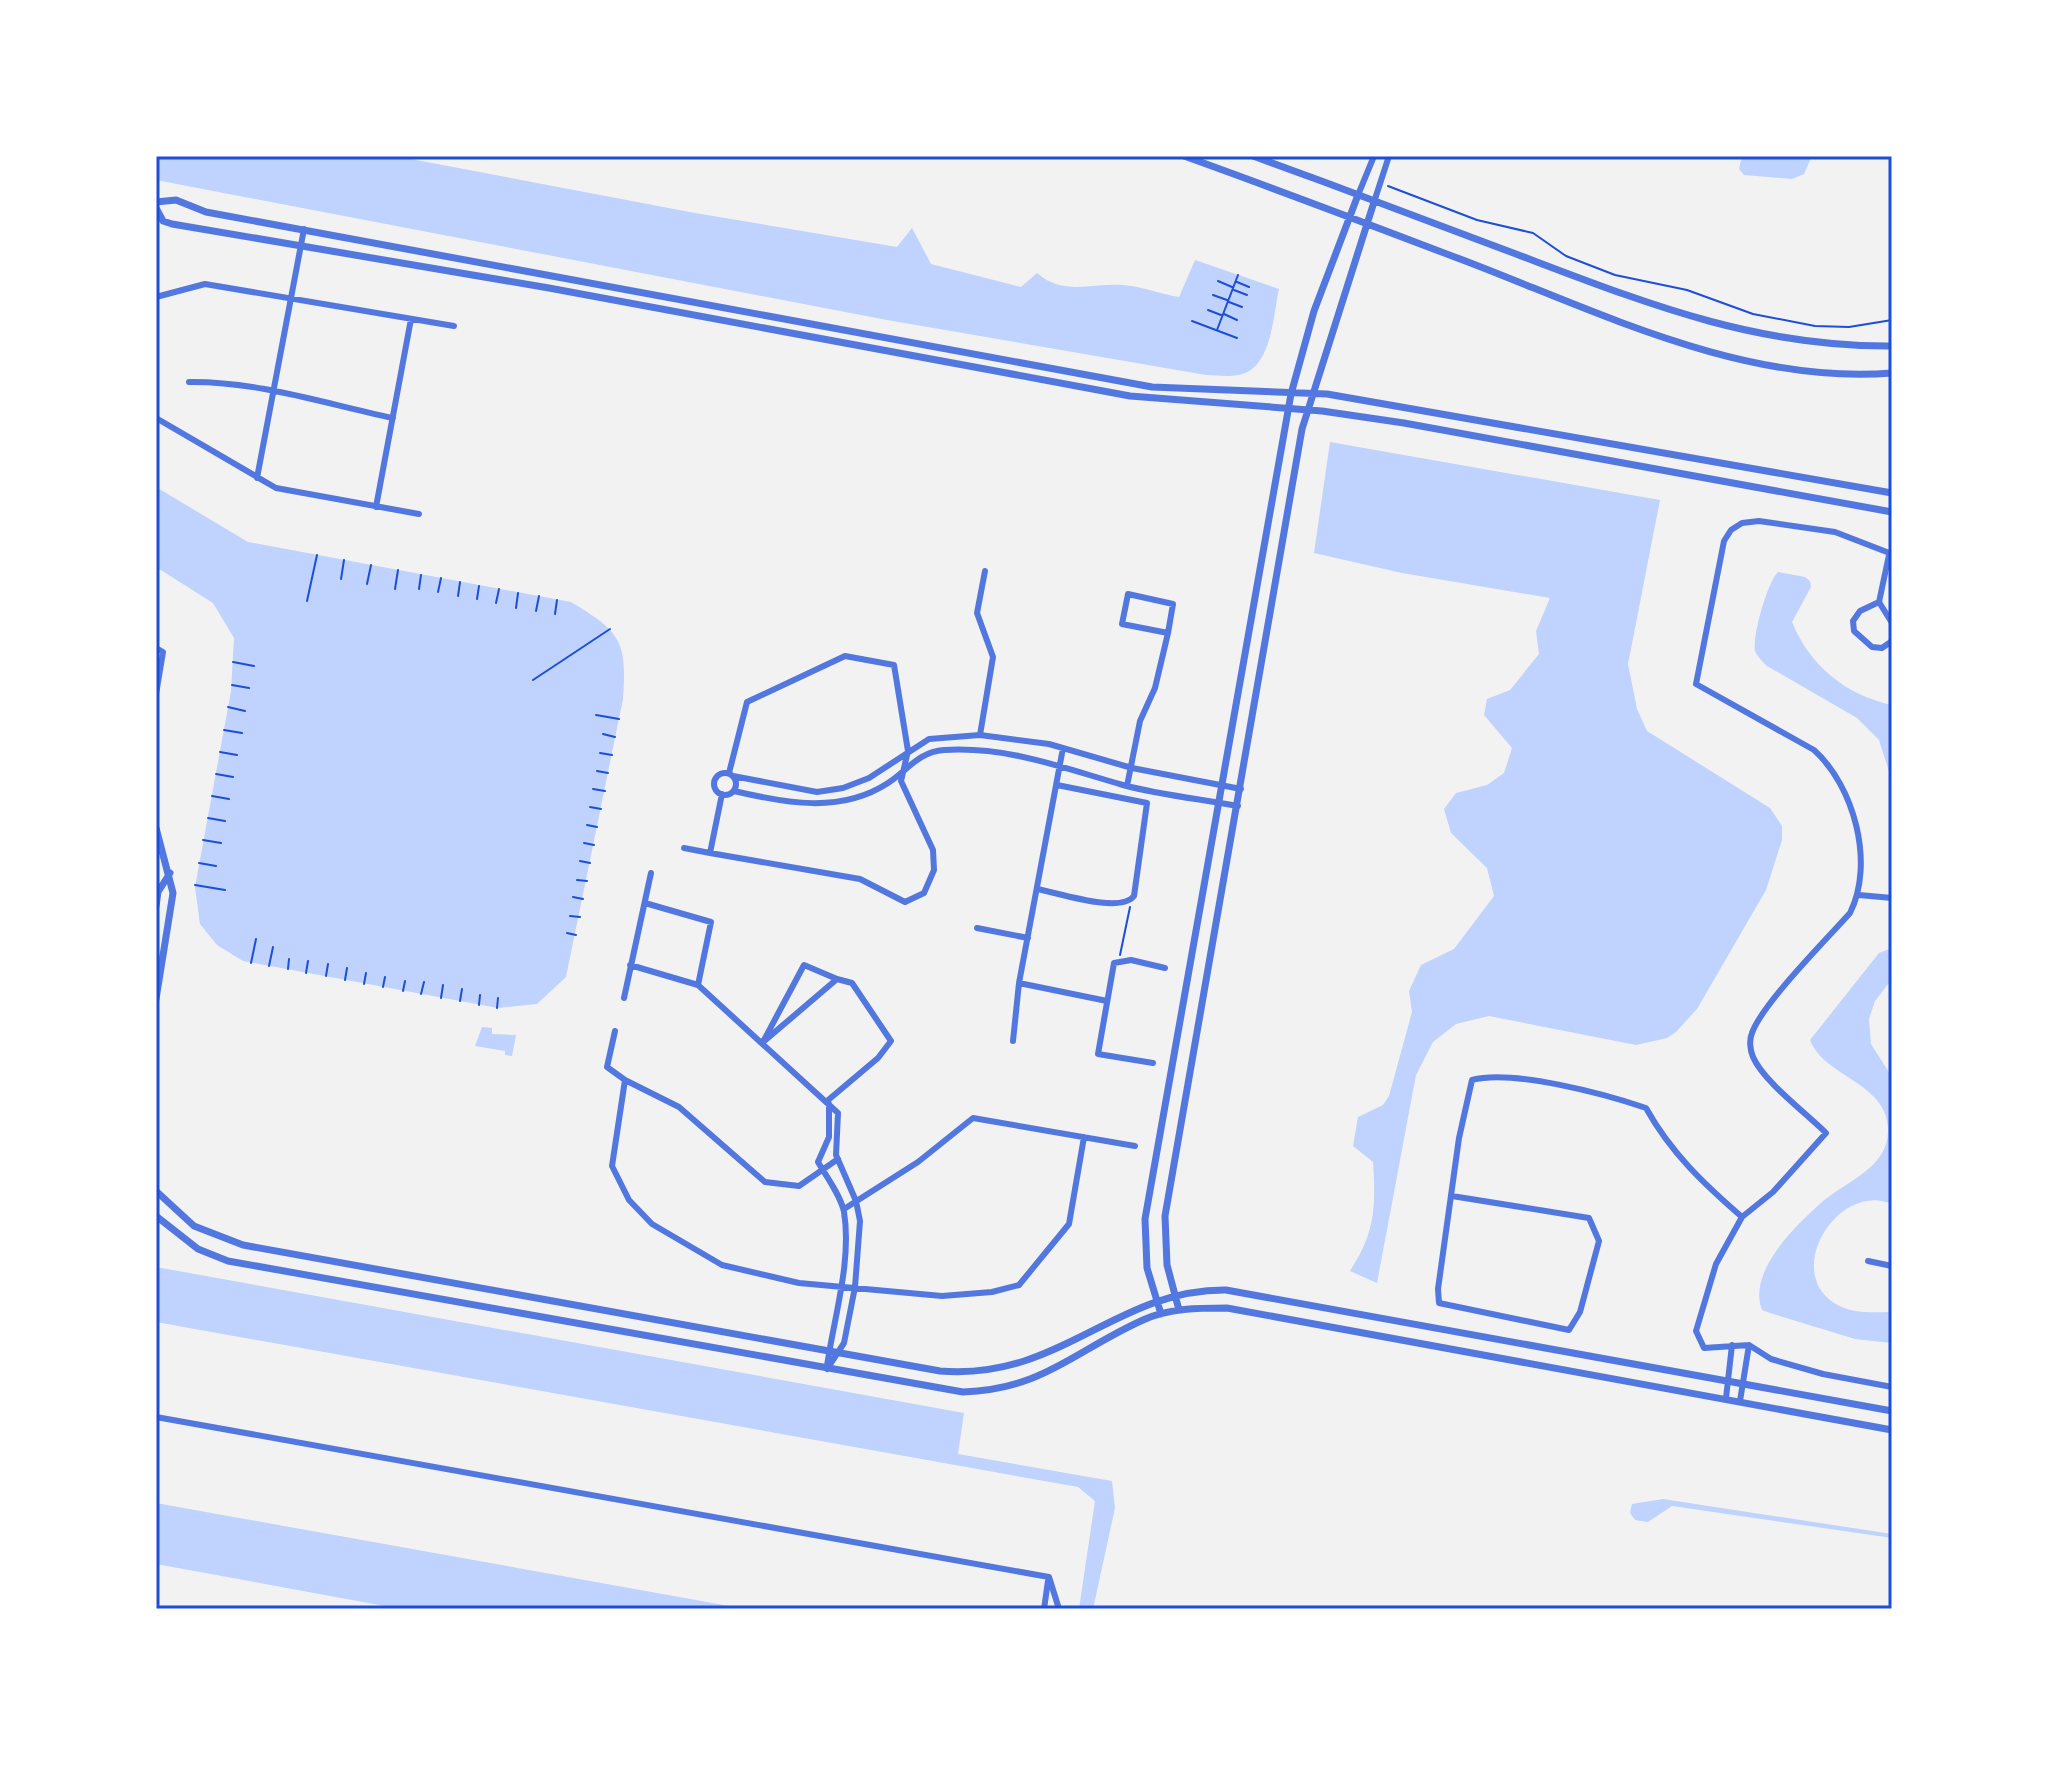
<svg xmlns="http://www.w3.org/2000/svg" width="2048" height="1765" font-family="'Work Sans',sans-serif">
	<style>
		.water { fill: #bfd3fe }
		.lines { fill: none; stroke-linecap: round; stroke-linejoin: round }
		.path { stroke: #1d4ed8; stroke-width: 2 }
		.minor { stroke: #5277de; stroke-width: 6 }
		.tertiary { stroke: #5277de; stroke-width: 7 }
		.neatline { fill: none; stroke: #1d4ed8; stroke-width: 3 }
	</style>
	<rect width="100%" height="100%" fill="#f2f2f2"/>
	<path class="water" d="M156,156H395L695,213L897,247L912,228L931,264L1021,287L1037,273C1063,296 1092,283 1123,285C1141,286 1160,294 1179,297L1195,260L1279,289C1273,315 1272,370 1238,375C1228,377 1216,375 1206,375L887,320L156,180Z
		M1742,156H1812L1804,174L1792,179L1744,175L1739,169Z
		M1330,442L1660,500L1628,664L1637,709L1647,731L1770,808L1782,826V840L1766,890L1697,1009L1676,1032L1667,1038L1636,1045L1489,1016L1456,1024L1433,1042L1416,1075L1377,1283L1350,1271C1375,1233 1376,1207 1373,1162L1353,1146L1358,1117L1383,1105L1389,1096L1412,1012L1409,991L1421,965L1454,949L1494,896L1487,868L1451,833L1444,809L1456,793L1487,785L1504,773L1512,748L1484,715L1487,699L1510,690L1539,654L1536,631L1550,598L1402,573L1314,553Z
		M156,487L248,542L571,602C621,632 627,641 623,699L566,977L537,1004L498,1008L243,961L217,945L200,924L195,887L231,691L234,638L213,603L156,567Z
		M1778,572L1805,577L1810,581L1811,587L1792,622C1810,666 1846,695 1892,705V781L1879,740L1857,718L1767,666C1763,662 1757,656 1755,651C1752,636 1768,581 1778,572Z
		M1892,948V979L1875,1001L1869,1019L1871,1044L1892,1077V1204C1836,1180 1778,1279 1842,1307C1857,1314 1876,1312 1892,1312L1891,1343L1855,1339L1770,1313L1762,1310C1747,1272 1796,1225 1821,1203C1846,1181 1890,1168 1888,1128C1886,1082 1824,1077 1810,1040L1879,953Z
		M482,1027L492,1028V1034L516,1035L512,1056L505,1055V1051L475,1046Z
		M156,1267L964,1413L958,1454L1112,1481L1115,1508L1093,1609H1079L1095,1501L1078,1487L156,1322Z
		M1663,1499L1892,1534V1538L1672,1506L1648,1522L1635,1520L1630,1513L1632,1504Z
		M156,1503L746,1609H401L156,1564Z"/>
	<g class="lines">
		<path class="path" d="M1388,186L1477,220L1533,233L1566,256L1615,275L1687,290L1753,314L1815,326L1849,327L1892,320
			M1218,281L1232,287
			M1237,282L1249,287
			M1234,290L1247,295
			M1213,295L1227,300
			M1229,302L1242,307
			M1208,310L1221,315
			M1224,314L1237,320
			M1192,321L1237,338
			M1217,330L1238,275
			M341,579L344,560
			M367,584L371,565
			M395,589L398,570
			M419,589L421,575
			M438,592L441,578
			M458,596L460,582
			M477,599L479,586
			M307,601L317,555
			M496,603L499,589
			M516,608L518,593
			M536,611L539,596
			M555,614L557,600
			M233,662L254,666
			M533,680L610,629
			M232,685L249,688
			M228,707L245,711
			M596,715L619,719
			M224,730L242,733
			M603,734L615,737
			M220,752L237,755
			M600,753L612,755
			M597,771L608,773
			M216,774L233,777
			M593,789L605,791
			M212,796L229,799
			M590,807L601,809
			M208,818L225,821
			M587,825L597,827
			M203,840L221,843
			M584,843L594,845
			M580,861L590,863
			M199,863L216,866
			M577,880L587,881
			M195,885L225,890
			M573,897L583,899
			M570,916L580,917
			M567,933L576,935
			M1120,955L1130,907
			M251,963L256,939
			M269,966L273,947
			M288,969L289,959
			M306,973L308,961
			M326,976L328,964
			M345,980L347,968
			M364,984L366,973
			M383,987L385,977
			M403,991L405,981
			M421,994L424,982
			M441,998L443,985
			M460,1001L462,989
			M479,1005L480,995
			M497,1008L498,998"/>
		<path class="minor" d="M1358,195L1374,156
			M1374,202L1389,156
			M156,297L205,284L454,326
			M189,382C258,381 326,404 393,418
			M156,418L276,488L419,514
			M257,478L304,229
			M376,507L411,319
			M1892,554L1835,532L1759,521L1742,523L1731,530L1724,541L1696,684L1814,750C1854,786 1875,863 1850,913C1827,939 1762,1004 1752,1033C1749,1040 1750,1050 1753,1057C1764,1082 1806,1113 1826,1133L1773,1192L1742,1217L1716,1264L1696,1331L1704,1348L1749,1345L1771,1359L1823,1374L1892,1387
			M1128,594L1173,604L1168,633L1122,624Z
			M1879,602L1860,611L1853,621L1854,631L1872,647L1882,648L1892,641
			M1879,602L1889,555
			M1879,602L1892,623
			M156,648L163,652L156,694
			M980,735L993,657L977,613L985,571
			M714 784a11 11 0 1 1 22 0a11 11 0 1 1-22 0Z
			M733,776L817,792L843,788L869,778L929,739L980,735L1049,744L1132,768L1241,789
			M1127,786L1140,721L1155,688L1168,633
			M734,791C785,803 841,814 888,783C908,770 918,752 944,750C1008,746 1063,768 1123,785C1160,795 1200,799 1238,806
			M722,794L710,853L860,879L905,902L924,893L934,870L933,850L901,781L908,751L894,665L845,656L747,702L729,773
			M684,848L710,853
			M1037,889C1059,893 1120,914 1134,896L1147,803L1057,785
			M1859,895L1892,898
			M645,903L711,922L698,985
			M977,928L1028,938
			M630,965L698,985L838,1113L836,1155L856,1201L860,1221L855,1287L844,1343L827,1369
			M1019,983L1107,1001
			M624,998L651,873
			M615,1031L607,1067L625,1080
			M764,1040L804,965L837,979
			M1013,1041L1019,983L1063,748
			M762,1043L837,979L852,983L891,1041L878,1058L827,1101
			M1153,1063L1098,1054L1114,963L1131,960L1165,968
			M838,1159L799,1186L765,1182L679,1107L625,1080L612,1166L629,1200L652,1224L722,1265L799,1283L942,1296L992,1292L1019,1285L1069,1224L1084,1137
			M1452,1196L1589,1218L1599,1241L1580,1312L1569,1330L1439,1303L1438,1289L1459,1138L1472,1080C1512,1069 1605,1094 1646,1108C1671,1153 1704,1184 1742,1217
			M844,1209L918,1162L973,1118L1135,1146
			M1868,1261L1892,1266
			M827,1366C834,1317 852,1261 844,1212C841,1196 826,1176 818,1162L829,1137V1104
			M1726,1398L1732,1345
			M1740,1401L1749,1345
			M156,1417L1049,1577
			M1049,1577L1059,1609
			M1044,1609L1048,1581"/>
		<path class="tertiary" d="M1184,156C1279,190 1373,226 1468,262C1601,313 1745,385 1892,373
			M1253,156C1341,188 1429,221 1516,254C1643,302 1753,347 1892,346
			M156,202L176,200L206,212L1152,387L1327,394L1892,493
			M156,208L163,221L172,224L549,288L1130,396L1322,411L1404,423L1892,512
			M156,828L173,893L156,999
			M156,906L158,892L170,873
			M156,1191L194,1226L243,1245L940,1371C1060,1381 1115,1289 1226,1290L1892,1411
			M156,1216L198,1249L228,1261L963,1392C1044,1389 1074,1351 1143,1320C1169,1308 1199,1308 1227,1308L1892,1430
			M1179,1310L1167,1265L1165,1216L1302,429L1374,202
			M1161,1314L1147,1268L1145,1219L1291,394L1314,311L1358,195"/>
	</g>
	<rect width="2048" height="1765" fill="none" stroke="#ffffff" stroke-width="316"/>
	<rect x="158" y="158" width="1732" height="1449" class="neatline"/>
</svg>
